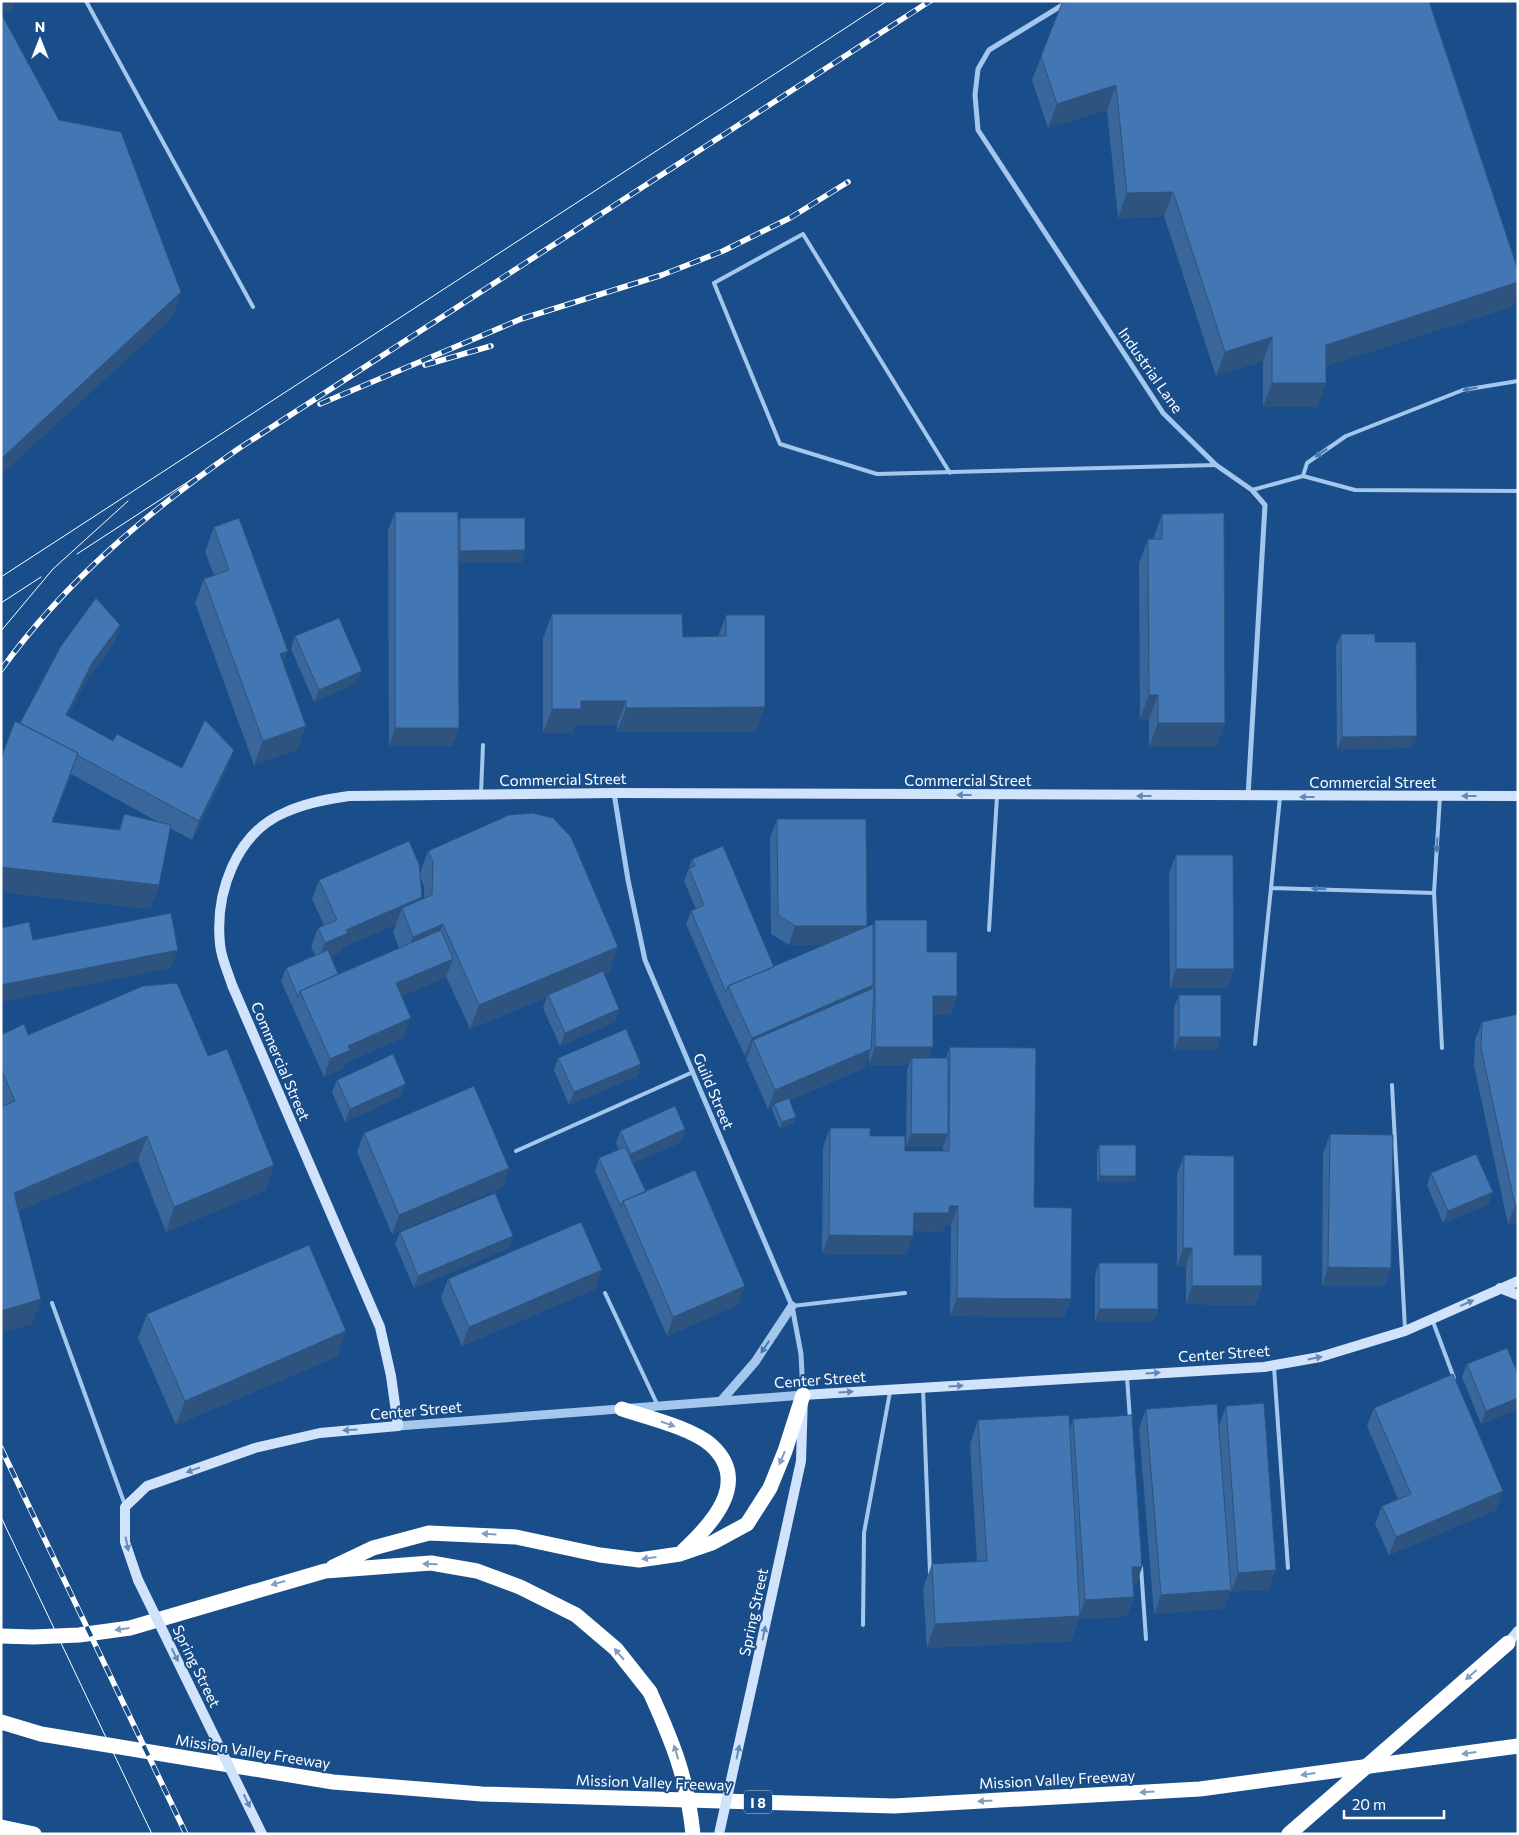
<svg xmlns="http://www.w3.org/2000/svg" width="1519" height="1835" font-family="Commissioner,sans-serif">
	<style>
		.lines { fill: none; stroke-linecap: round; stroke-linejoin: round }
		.service { stroke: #a4c7ee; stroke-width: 4 }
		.minor { stroke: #a4c7ee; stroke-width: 5 }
		.tertiary { stroke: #a4c7ee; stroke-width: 9 }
		.secondary { stroke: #d1e3fa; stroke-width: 10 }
		.motorway { stroke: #fff; stroke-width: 15 }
		.tram { stroke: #fff; stroke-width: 1 }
		.rail-casing { stroke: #fff; stroke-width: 5.5 }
		.rail { stroke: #194e8b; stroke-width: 4; stroke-dasharray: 11; stroke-linecap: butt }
		.secondary-bridge { stroke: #d1e3fa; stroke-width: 10 }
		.motorway-bridge { stroke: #fff; stroke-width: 15 }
		.wall { fill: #39669b; fill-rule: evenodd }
		.shaded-wall { fill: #2e537e }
		.building { fill: #4277b4; stroke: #2e537e }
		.oneway { fill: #4a78ae }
		.oneway2 { fill: #638ab7 }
		.oneway3 { fill: #809ebf }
		.labels { text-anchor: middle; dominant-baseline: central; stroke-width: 4; stroke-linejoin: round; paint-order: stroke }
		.shield { fill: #194e8b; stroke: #bacadc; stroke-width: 1 }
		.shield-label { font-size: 14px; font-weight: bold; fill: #fff }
		.street-label { font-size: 15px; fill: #fff; stroke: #194e8b }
	</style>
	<rect width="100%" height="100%" fill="#194e8b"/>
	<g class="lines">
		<path class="service" d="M86,1L253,307
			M950,473L803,234L714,283L780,444L877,474L1216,465
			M1303,476L1307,463L1346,436L1463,390L1518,381
			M1252,490L1303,476L1355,490L1518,491
			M481,793L483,745
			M1280,797L1271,888L1434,893L1440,796
			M1434,893L1442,1048
			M989,930L997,796
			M1255,1044L1271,888
			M1392,1085L1405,1329
			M516,1151L693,1072
			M605,1293L658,1406
			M52,1303L125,1505
			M792,1306L905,1293
			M1432,1319L1454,1378
			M1274,1367L1288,1568
			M1127,1377L1130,1420
			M923,1388L930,1573
			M1141,1567L1146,1639
			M863,1625L864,1533L890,1392"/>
		<path class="minor" d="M1069,1L989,50L978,69L975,95L978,130L1163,413L1216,465L1252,490L1265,505L1248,796
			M614,793L628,880L645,960L792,1306L801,1354L803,1394"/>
		<path class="tertiary" d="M721,1401L755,1362L792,1306
			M398,1426L803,1395"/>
		<path class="secondary" d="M1500,1288L1518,1295
			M138,1580L125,1542V1507L147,1486L255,1448L320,1433L398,1426L391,1376L380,1327L232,985C228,972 221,958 220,944C215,894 235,833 286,812C306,803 327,799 349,796L614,793L1518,796
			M1508,1643L1518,1631
			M753,1681L801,1461L803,1395L1264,1367L1320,1357L1405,1331L1518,1281"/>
		<path class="motorway" d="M622,1409C646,1417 692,1428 711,1445C752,1482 711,1525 683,1551
			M333,1567L373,1548L429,1533L516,1537L600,1555L639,1560L680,1554L712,1543L747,1524L770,1488L785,1451L803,1395
			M1,1636L33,1637L79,1635L130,1628L325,1571L431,1563L477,1571L520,1587L576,1615L616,1649L650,1692
			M1,1722L41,1734L333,1782L482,1794L894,1806L1200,1789L1518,1746
			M1,1827L34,1834"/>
		<path class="tram" d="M77,554L238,449
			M1,577L887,1
			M1,603L41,577
			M1,631L53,569L128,501
			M1,1517L152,1834"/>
		<g class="rail-casing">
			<path id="rail" d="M425,365L491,346
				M320,404L521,319L662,275L723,251L790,218L848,182
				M1,670C66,580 148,512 238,449L930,1
				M1,1448L186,1834"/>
		</g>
		<use href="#rail" class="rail"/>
		<path class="secondary-bridge" d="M138,1580L262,1834
			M719,1834L753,1681"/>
		<path class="motorway-bridge" d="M650,1692C673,1743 687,1777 693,1834
			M1289,1834L1508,1643"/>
	</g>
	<path class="wall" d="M1062,3L1513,306L1326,366V383L1317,407H1263V361L1216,376L1164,216L1118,218L1107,110L1048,128L1032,80Z
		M395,512L458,524L460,518L525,550L521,563H459L452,746H389L388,530Z
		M1162,514L1225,723L1216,747H1149V719H1140L1139,563L1148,539H1153Z
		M214,527L283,663L306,726L297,750L254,765L195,603L204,579L214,575L205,552Z
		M552,614L683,637H718L726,615L756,732H617V725H575L572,733H543V638Z
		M120,625L114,644L86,681L68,716L113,741L182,768L227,769L192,840L170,828L159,885L150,909L1,892L19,724ZM71,774L160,823L124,814L119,830L52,822Z
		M1341,634L1375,642L1417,736L1412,748L1337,749L1336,646Z
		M295,636L357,683L314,702L291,649Z
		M777,819L867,927L873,928L875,920L927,952L957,996L950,1015H933L929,1058H946L950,1047L1034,1207L1071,1299L1064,1317L950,1316L951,1225H945L942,1232L913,1231L906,1255L822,1254L823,1147L830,1128L870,1136L905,1151H943V1147H906L907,1070L909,1065H869V1055L864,1068L790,1100L794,1123L780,1129L772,1110L773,1107L768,1109L746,1059L748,1055L745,1056L721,1005L686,924L691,911L696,909L684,881L692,859L774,967L825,945H789L771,934L770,838Z
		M428,851L610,972L604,974L619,1009L615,1022L560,1046L543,1008L547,997L470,1029L446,976V977L402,996L404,1037L345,1063L343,1069L324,1077L281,981L286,968L315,955L311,947L318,928L324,925L312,899L319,880L420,873ZM420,878L424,886V899L420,900L422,897ZM396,924L393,932L399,948L338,974L330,956L341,952L343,947Z
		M1176,855L1234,969L1227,988H1170L1169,873Z
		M1179,995L1221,1037L1217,1050H1174V1008Z
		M1482,1022L1518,1222L1508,1224L1474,1066L1475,1040Z
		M1,1035H28L208,1056L274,1165L266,1190L166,1232L138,1160L18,1211L41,1299L32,1324L1,1332Z
		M558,1058L641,1064L637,1076L569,1105L554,1070Z
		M337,1080L401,1096L345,1122L332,1092Z
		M685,1129L681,1142L633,1163L646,1192L738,1305L667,1336L595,1171L599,1158L619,1150L616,1143L620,1131Z
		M364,1133L509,1168L503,1187L392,1234L357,1152Z
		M1330,1134L1385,1286H1322L1323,1153Z
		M1099,1145L1136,1176L1134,1182H1097V1152Z
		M1184,1155L1234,1255L1262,1286L1255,1305L1186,1304V1267H1177V1174Z
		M1431,1173L1493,1192L1488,1205L1443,1223L1427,1185Z
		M400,1232L513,1236L509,1248L414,1288L395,1244Z
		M1099,1263L1158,1309L1153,1322H1095V1275Z
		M448,1279L595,1289L462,1346L441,1298Z
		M147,1314L338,1356L176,1425L138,1338Z
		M1467,1364L1518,1374V1409L1481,1424L1462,1377Z
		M1226,1406L1269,1589L1231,1592L1219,1425Z
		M1374,1408L1496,1510L1389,1555L1375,1524L1382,1506L1398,1499L1367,1426Z
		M1146,1409L1231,1590L1224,1608L1154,1614L1139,1428Z
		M1073,1419L1142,1567L1136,1585H1133L1134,1597L1127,1616L1079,1619L1071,1641L927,1648L923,1588L932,1564L977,1562L970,1444L978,1420L1070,1428Z"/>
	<path class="shaded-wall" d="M1,1H15L12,10L1,14Z
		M1116,85L1107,110L1048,128L1057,104Z
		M1173,192L1164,216L1118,218L1127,193Z
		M1518,282V292L1513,306L1317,369L1326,345Z
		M181,292L173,317L1,475V458Z
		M1272,337L1263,361L1216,376L1225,352Z
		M1272,383H1326L1317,407H1263Z
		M525,550L521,563H456L460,551Z
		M120,625L114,644L86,681L59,734L66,715L92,663Z
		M288,651L279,675L280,654Z
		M362,671L357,683L314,702L319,690Z
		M1149,695H1158L1149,719H1140Z
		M581,701H626L617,725H575L572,733H543L552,709Z
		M765,707L756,732H617L626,708Z
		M1158,723H1225L1216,747H1149Z
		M306,726L297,750L254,765L263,741Z
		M395,728H459L452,746H389Z
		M1417,736L1412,748L1337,749L1342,737Z
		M234,750L227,769L192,840L199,821Z
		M1,867L159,885L150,909L1,892Z
		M422,897L415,915L402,908L396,924L343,947L341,952L318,962L325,943L346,930Z
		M443,924L434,948L404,961L413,937Z
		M795,926H867L860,945H789Z
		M618,947L610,972L549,997L548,995L547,997L470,1029L479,1005Z
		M178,950L171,968L1,1002V985Z
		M453,959L446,977L389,1002L396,983Z
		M1176,969H1234L1227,988H1170Z
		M873,985L866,1003L753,1040L748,1055L745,1056L752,1038Z
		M933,996H957L950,1015H927Z
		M619,1009L615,1022L560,1046L565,1033Z
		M411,1018L404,1037L345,1063L343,1069L324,1077L330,1059L348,1046Z
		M1179,1037H1221L1217,1050H1174Z
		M875,1047H933L927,1065L912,1058L909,1065H869Z
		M871,1049L864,1068L775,1106L774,1104L773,1107L768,1109L775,1090Z
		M641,1064L637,1076L569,1105L574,1092Z
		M406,1084L401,1096L345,1122L350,1109Z
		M796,1117L794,1123L780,1129L782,1122Z
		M685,1129L681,1142L626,1166L631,1154Z
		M911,1134H948L943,1147H906Z
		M147,1136L138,1160L5,1217L14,1193Z
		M274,1165L266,1190L166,1232L174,1207Z
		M509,1168L503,1187L392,1234L399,1215Z
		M1100,1176H1136L1134,1182H1097Z
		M1493,1192L1488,1205L1443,1223L1448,1211Z
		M1515,1205H1518V1222L1508,1224Z
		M949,1206H958L951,1225H945L942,1232L907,1231L914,1213Z
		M829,1235L913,1236L906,1255L822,1254Z
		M513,1236L509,1248L414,1288L418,1276Z
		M1183,1248H1192L1186,1267H1177Z
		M1328,1267L1391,1268L1385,1286H1322Z
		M602,1270L595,1289L462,1346L469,1327Z
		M745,1286L738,1305L667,1336L673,1317Z
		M1192,1286H1262L1255,1305L1186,1304Z
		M957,1298L1071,1299L1064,1317L950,1316Z
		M41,1299L32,1324L1,1332V1311Z
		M1099,1309H1158L1153,1322H1095Z
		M346,1331L338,1356L176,1425L185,1401Z
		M1518,1398V1409L1481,1424L1486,1411Z
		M1503,1491L1496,1510L1389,1555L1396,1537Z
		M1132,1567H1142L1136,1585L1125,1586Z
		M1276,1570L1269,1589L1231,1592L1238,1573Z
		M1231,1590L1224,1608L1154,1614L1161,1595Z
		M1134,1597L1127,1616L1079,1619L1071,1641L927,1648L935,1624L1079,1616L1085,1600Z"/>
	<path class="building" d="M1067,1H1429L1518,270V282L1326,345V383H1272V337L1225,352L1173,192L1127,193L1116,85L1057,104L1041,56L1062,3Z
		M1,13L59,120L121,132L181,292L3,457L1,458Z
		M395,512H458L459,728H395Z
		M1224,513L1225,723H1158V695H1149L1148,539H1162V514Z
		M239,518L288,651L280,654L306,726L263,741L204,579L229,570L214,527Z
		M460,518H525V550L460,551Z
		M96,598L120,625L92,663L66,715L113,741L117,734L182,768L205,720L234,750L199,821L77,755L78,753L20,723L61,646Z
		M552,614H682L683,637L726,636V615H765V707L626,708V701H581V709H552Z
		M339,618L362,671L319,690L295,636Z
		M1341,634H1375V642H1416L1417,736L1342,737Z
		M15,721L78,753L52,822L120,830L124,814L171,825L159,885L1,867V758Z
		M532,813L553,818L571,837L618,947L479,1005L443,924L413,937L402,908L432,895L433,862L428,851L509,815Z
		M777,819H866L867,926H795L778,915Z
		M409,841L419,864L422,897L346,930L348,933L325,943L318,928L337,920L319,880Z
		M723,846L774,967L728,986L726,992L691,911L704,905L689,868L695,866L692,859Z
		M1176,855H1233L1234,969H1176Z
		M171,913L178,950L1,985V928L29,922L33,940Z
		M875,920H927V952H957V996H933V1047H875Z
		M873,924V985L752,1038L728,986Z
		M441,930L453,959L396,983L411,1018L348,1046L350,1050L330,1059L300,991Z
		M328,950L338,974L300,991L298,997L286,968Z
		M603,971L619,1009L565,1033L548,995Z
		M177,983L208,1056L227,1049L274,1165L174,1207L147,1136L14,1193L41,1299L1,1311V1107L15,1101L1,1069V1035L24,1024L28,1035L143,986Z
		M874,988L871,1049L775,1090L753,1040Z
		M1179,995H1221V1037H1179Z
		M1518,1014V1205H1515L1481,1048L1482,1022Z
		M626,1029L641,1064L574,1092L558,1058Z
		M950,1047L1036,1048L1034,1207L1072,1208L1071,1299L957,1298L958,1206H949V1213H914L913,1236L829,1235L830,1128H870V1136H905V1151H949Z
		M393,1054L406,1084L350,1109L337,1080Z
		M912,1058H948V1134H911Z
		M474,1086L509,1168L399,1215L364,1133Z
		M789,1098L796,1117L782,1122L774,1104Z
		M675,1106L685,1129L631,1154L620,1131Z
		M1330,1134L1393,1135L1391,1268L1328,1267Z
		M1099,1145H1136V1176H1100Z
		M625,1147L646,1192L623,1201L621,1207L599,1158Z
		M1476,1154L1493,1192L1448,1211L1431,1173Z
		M1184,1155L1234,1156V1255H1262V1286H1192V1248H1183Z
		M695,1170L745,1286L673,1317L623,1201Z
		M495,1193L513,1236L418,1276L400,1232Z
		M581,1222L602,1270L469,1327L448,1279Z
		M309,1245L346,1331L185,1401L147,1314Z
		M1099,1263H1158V1309H1099Z
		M1507,1348L1518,1374V1398L1486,1411L1467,1364Z
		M1453,1374L1503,1491L1396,1537L1382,1506L1411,1494L1374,1408Z
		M1264,1403L1276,1570L1238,1573L1226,1406Z
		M1217,1404L1231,1590L1161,1595L1146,1409Z
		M1069,1415L1080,1616L935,1624L932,1564L987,1561L978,1420Z
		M1132,1415L1142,1567H1132L1134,1597L1085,1600L1073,1419Z"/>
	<defs><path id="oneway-solid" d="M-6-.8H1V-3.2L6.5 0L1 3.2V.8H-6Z" transform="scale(1.25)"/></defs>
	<g class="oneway">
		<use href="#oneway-solid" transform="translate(1470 389) rotate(169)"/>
		<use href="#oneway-solid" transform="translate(1321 453) rotate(146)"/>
		<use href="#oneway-solid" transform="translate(1437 845) rotate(93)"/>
		<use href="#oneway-solid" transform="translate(1319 889) rotate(-178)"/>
		<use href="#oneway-solid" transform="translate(765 1347) rotate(124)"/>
	</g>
	<g class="oneway2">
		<use href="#oneway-solid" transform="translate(964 795) rotate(-180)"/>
		<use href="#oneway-solid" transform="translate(1144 796) rotate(-180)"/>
		<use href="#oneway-solid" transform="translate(1469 796) rotate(180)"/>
		<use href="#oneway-solid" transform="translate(1307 797) rotate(180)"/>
		<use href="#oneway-solid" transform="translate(1467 1303) rotate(-24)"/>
		<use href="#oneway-solid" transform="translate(1315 1358) rotate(-11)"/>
		<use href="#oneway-solid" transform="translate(1153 1373) rotate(-3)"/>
		<use href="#oneway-solid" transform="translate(956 1386) rotate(-4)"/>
		<use href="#oneway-solid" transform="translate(846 1392) rotate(-4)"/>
		<use href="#oneway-solid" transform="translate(350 1430) rotate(176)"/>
		<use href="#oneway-solid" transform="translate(193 1470) rotate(160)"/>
		<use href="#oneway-solid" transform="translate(127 1544) rotate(78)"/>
		<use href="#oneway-solid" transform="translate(764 1633) rotate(-78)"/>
		<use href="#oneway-solid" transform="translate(175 1655) rotate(64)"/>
		<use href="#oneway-solid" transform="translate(738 1752) rotate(-78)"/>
		<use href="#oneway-solid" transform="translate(247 1801) rotate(64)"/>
	</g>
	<g class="oneway3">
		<use href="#oneway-solid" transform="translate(668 1424) rotate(19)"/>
		<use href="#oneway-solid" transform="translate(782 1458) rotate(113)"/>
		<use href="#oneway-solid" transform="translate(489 1534) rotate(-176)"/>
		<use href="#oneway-solid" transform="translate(649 1558) rotate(172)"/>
		<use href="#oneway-solid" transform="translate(430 1564) rotate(-178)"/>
		<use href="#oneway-solid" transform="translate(278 1583) rotate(164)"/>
		<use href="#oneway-solid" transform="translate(122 1629) rotate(172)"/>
		<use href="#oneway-solid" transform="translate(619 1654) rotate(-130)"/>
		<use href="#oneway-solid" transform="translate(1471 1675) rotate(139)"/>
		<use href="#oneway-solid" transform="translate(676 1752) rotate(-107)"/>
		<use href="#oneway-solid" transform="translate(1469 1753) rotate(172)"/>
		<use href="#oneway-solid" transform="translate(1308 1774) rotate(172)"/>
		<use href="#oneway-solid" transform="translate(1147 1792) rotate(177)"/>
		<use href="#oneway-solid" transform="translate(985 1801) rotate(177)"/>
	</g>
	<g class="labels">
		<rect class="shield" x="744" y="1790.5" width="28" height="23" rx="4"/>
		<g class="shield-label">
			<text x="758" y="1802">I 8</text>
		</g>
		<g class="street-label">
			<text transform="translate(1151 370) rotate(55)">Industrial Lane</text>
			<text transform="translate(563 779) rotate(-1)">Commercial Street</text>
			<text x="968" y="780">Commercial Street</text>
			<text x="1373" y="782">Commercial Street</text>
			<text transform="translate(281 1061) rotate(67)">Commercial Street</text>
			<text transform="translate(714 1091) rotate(67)">Guild Street</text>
			<text transform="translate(1224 1353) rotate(-4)">Center Street</text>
			<text transform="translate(820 1379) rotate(-4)">Center Street</text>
			<text transform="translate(416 1410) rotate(-5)">Center Street</text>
			<text transform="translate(753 1612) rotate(-78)">Spring Street</text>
			<text transform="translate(197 1666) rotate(64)">Spring Street</text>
			<text transform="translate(253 1751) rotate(9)">Mission Valley Freeway</text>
			<text transform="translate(1057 1779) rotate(-3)">Mission Valley Freeway</text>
			<text transform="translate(654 1782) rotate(2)">Mission Valley Freeway</text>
		</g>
	</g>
	<rect width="1519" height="1835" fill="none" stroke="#ffffff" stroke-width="5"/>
	<g transform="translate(40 40)" stroke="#194e8b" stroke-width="4" paint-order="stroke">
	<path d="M0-4L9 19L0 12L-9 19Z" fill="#ffffff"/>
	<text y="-8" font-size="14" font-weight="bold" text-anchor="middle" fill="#ffffff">N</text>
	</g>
	<path d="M1344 1810v8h100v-8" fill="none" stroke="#ffffff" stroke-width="2.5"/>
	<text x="1352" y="1810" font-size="15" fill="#ffffff" stroke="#194e8b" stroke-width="4" paint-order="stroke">20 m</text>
</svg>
